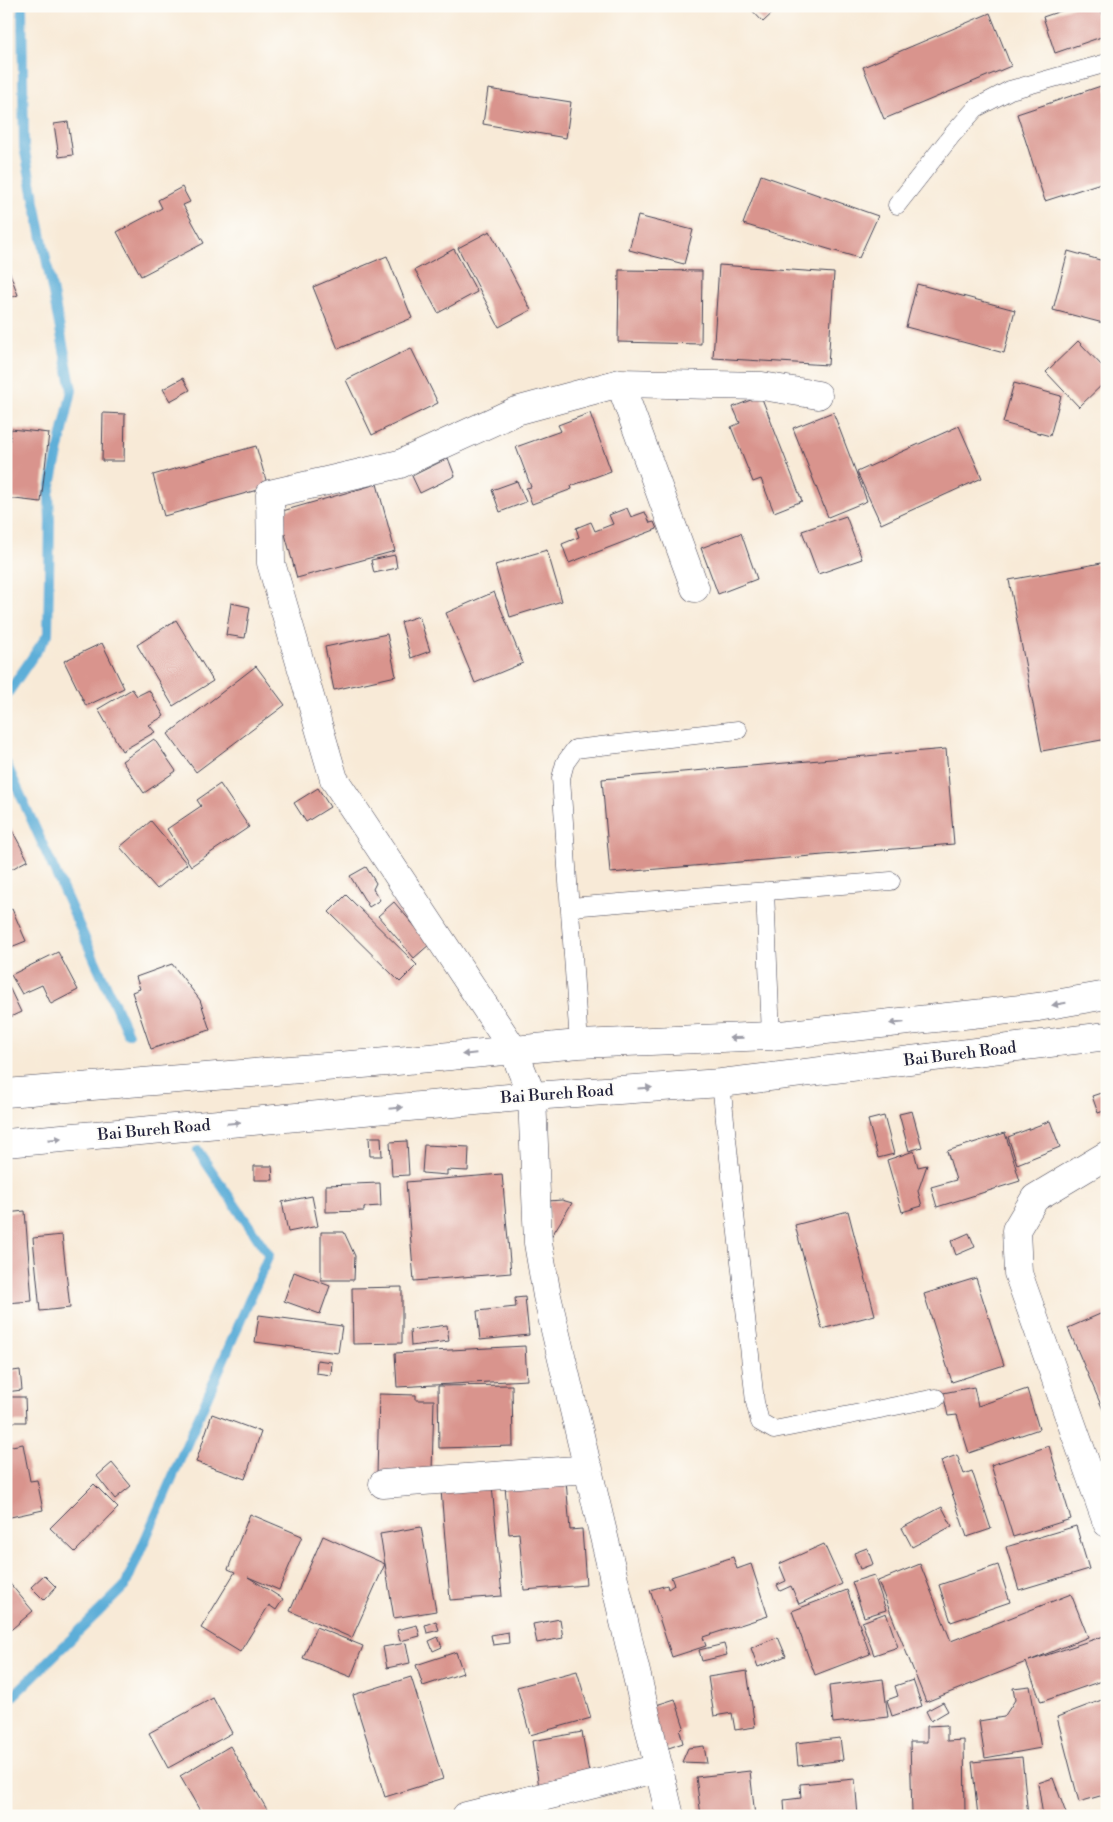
<svg xmlns="http://www.w3.org/2000/svg" width="1113" height="1822" font-family="'Libre Bodoni',serif">
	<style>
		.lines { fill: none; stroke-linecap: round; stroke-linejoin: round }
		.stream { stroke: #5daed8; stroke-width: 10 }
		.building { fill: #d9948d }
		.service-casing { stroke: #424052; stroke-width: 19 }
		.minor-casing { stroke: #424052; stroke-width: 29 }
		.trunk-casing { stroke: #424052; stroke-width: 29 }
		.service { stroke: #fff; stroke-width: 18 }
		.minor { stroke: #fff; stroke-width: 28 }
		.trunk { stroke: #fff; stroke-width: 28 }
		.oneway { fill: #9c9ca7 }
		.labels { text-anchor: middle; dominant-baseline: central; stroke-width: 4; stroke-linejoin: round; paint-order: stroke }
		.street-label { font-size: 16px; fill: #22223b; stroke: #fdfcf7 }
	</style>
	<rect width="100%" height="100%" fill="#fdfcf7"/>
	<filter id="ink" filterUnits="userSpaceOnUse"><feTurbulence type="fractalNoise" baseFrequency=".02" numOctaves="2"/><feDisplacementMap in="SourceGraphic" scale="10" xChannelSelector="R" yChannelSelector="G"/><feConvolveMatrix kernelMatrix="1 2 1 2 8 2 1 2 1" color-interpolation-filters="sRGB"/></filter>
	<filter id="wash" filterUnits="userSpaceOnUse"><feTurbulence type="fractalNoise" baseFrequency=".0096" numOctaves="4" result="noise"/><feDisplacementMap in="SourceGraphic" scale="20" xChannelSelector="R" yChannelSelector="G"/><feGaussianBlur stdDeviation="1.12" result="paint"/><feColorMatrix in="noise" values="0 0 0 0 0 0 0 0 0 0 0 0 0 0 0 0 0 1.4 0 .05"/><feComposite in="paint" operator="in"/></filter>
	<g filter="url(#wash)">
		<rect width="100%" height="100%" fill="#f8ead7"/>
		<g class="lines">
			<path class="stream" d="M6,696L48,634L50,521L49,494L72,390L24,147L22,6
				M6,763L128,1034
				M6,1703L125,1586L269,1255L198,1151"/>
		</g>
		<g id="blocks">
			<path class="building" d="M748,6H780L763,22Z
				M1075,6H1100L1107,26V35L1055,53L1043,17Z
				M990,13L1011,66L884,119L863,67Z
				M1107,84V181L1045,201L1017,114Z
				M488,89L571,102L566,138L483,124Z
				M68,122L73,155L59,157L54,124Z
				M761,175L878,216L859,258L743,224Z
				M182,187L190,202L183,205L204,243L141,276L117,232L162,208L158,200Z
				M638,216L693,230L684,264L629,250Z
				M490,231L531,310L499,327L458,248Z
				M454,249L477,292L438,313L415,270Z
				M1068,251L1107,262V324L1053,310Z
				M387,256L412,318L338,349L313,287Z
				M6,263L18,295L6,299Z
				M719,265L834,273L828,365L713,358Z
				M619,270L702,271L701,344L618,342Z
				M917,284L1015,310L1004,353L906,327Z
				M1078,341L1107,371V380L1079,407L1046,372Z
				M411,348L438,403L372,435L346,380Z
				M183,378L190,390L170,401L163,389Z
				M1014,383L1061,396L1050,436L1003,423Z
				M761,396L802,501L774,512L761,479L753,482L731,427L740,423L733,407Z
				M833,412L867,501L828,517L793,428Z
				M103,413L125,414L124,461H102Z
				M590,413L611,471L571,486L572,489L532,504L526,488L531,487L516,447L561,431L558,425Z
				M959,426L982,478L881,524L857,472Z
				M11,429L49,433L41,502L6,498V473Z
				M256,446L268,487L164,516L153,475Z
				M448,458L455,476L420,493L412,476Z
				M517,481L526,502L500,512L492,490Z
				M377,484L395,551L297,578L279,512Z
				M627,508L631,517L645,512L650,523L654,522L657,529L569,563L562,544L579,537L576,528L591,522L595,531L613,524L609,515Z
				M846,516L862,559L818,574L802,531Z
				M741,533L757,579L718,594L701,548Z
				M547,550L562,601L510,617L495,565Z
				M395,555L397,568L374,573L371,560Z
				M1107,562V739L1042,751L1009,580Z
				M494,592L523,663L475,683L446,613Z
				M231,603L250,607L245,638L226,635Z
				M419,616L430,651L411,658L401,622Z
				M176,620L213,681L173,706L137,645Z
				M387,634L396,676L334,690L325,647Z
				M102,643L124,688L86,706L64,661Z
				M256,666L285,705L196,772L168,734Z
				M132,689L137,696L149,690L164,716L149,725L155,732L122,751L98,709Z
				M154,739L176,771L144,793L122,761Z
				M946,749L954,844L610,873L602,779Z
				M220,784L249,827L191,866L167,829L201,806L197,800Z
				M318,788L330,807L306,822L294,803Z
				M6,819L28,860L6,872Z
				M151,821L187,864L157,889L120,847Z
				M366,867L376,883L373,889L380,900L369,907L350,876Z
				M346,895L417,965L400,982L329,912Z
				M394,902L430,944L414,958L378,916Z
				M12,909L26,941L6,949V912Z
				M58,952L78,990L51,1004L42,985L22,994L11,975Z
				M172,964L200,1000L210,1030L151,1049L132,992L140,989L136,977Z
				M9,987L21,1012L6,1019V988Z
				M1107,1091V1110L1098,1113L1092,1096Z
				M912,1111L922,1147L909,1151L899,1114Z
				M884,1116L894,1154L878,1158L868,1120Z
				M1050,1121L1060,1147L1017,1164L1008,1137Z
				M1005,1133L1020,1181L937,1207L931,1187L956,1180L947,1151Z
				M369,1137H381L382,1156H370Z
				M407,1141L409,1175L392,1176L390,1142Z
				M424,1145L469,1147L468,1171L447,1170V1175L422,1173Z
				M914,1151L918,1167L927,1165L918,1191L922,1206L902,1212L887,1160Z
				M254,1166H272L273,1180H254Z
				M502,1174L511,1273L414,1281L406,1182Z
				M380,1183L381,1206L364,1207V1211L326,1212V1185Z
				M312,1196L318,1226L288,1232L282,1202Z
				M562,1200L572,1203L551,1237L548,1201Z
				M25,1211L32,1301L6,1303V1213Z
				M848,1211L875,1315L822,1329L795,1225Z
				M321,1232H344L355,1256L354,1280H321Z
				M969,1233L975,1247L956,1255L951,1241Z
				M62,1235L70,1308L40,1311L33,1238Z
				M294,1272L330,1286L320,1314L284,1301Z
				M976,1278L1004,1365L952,1382L924,1294Z
				M402,1287V1343L353,1344L352,1288Z
				M525,1297L529,1335L480,1340L477,1311L516,1307L515,1298Z
				M1107,1311V1419L1068,1328Z
				M259,1315L342,1326L338,1353L255,1342Z
				M447,1325L449,1341L411,1346L410,1330Z
				M525,1346L527,1380L397,1387L395,1353Z
				M317,1360L332,1362L331,1375L316,1373Z
				M20,1370L22,1390L6,1392V1372Z
				M512,1385L513,1446L439,1448L438,1386Z
				M974,1387L978,1406L1027,1389L1039,1429L969,1453L957,1415L948,1416L943,1393Z
				M379,1394L416,1395V1400H434L432,1471L377,1474Z
				M6,1397H25L26,1422H6Z
				M212,1414L261,1432L245,1479L196,1462Z
				M23,1444L30,1481L37,1480L43,1510L6,1518V1447Z
				M1049,1446L1071,1519L1013,1537L991,1465Z
				M957,1455L964,1474L972,1471L991,1529L967,1537L941,1461Z
				M112,1463L131,1486L115,1499L97,1476Z
				M566,1480L570,1530L582,1529L586,1585L524,1590L519,1533L509,1534L505,1486Z
				M94,1484L118,1508L75,1552L50,1528Z
				M492,1485L502,1596L450,1600L441,1490Z
				M942,1507L952,1526L912,1547L902,1528Z
				M250,1514L302,1536L279,1590L248,1577L283,1599L276,1610L269,1605L240,1652L201,1628L235,1572L228,1569Z
				M1076,1526L1089,1569L1019,1590L1006,1547Z
				M421,1527L436,1611L394,1618L380,1534Z
				M323,1536L385,1564L352,1638L290,1611Z
				M824,1544L842,1584L799,1604L791,1586L780,1591L777,1585L786,1581L779,1564Z
				M867,1548L873,1564L860,1569L854,1553Z
				M733,1557L737,1569L751,1564L768,1616L703,1637L706,1646L672,1657L650,1590L667,1585L668,1589L674,1585L671,1577Z
				M920,1564L951,1641L1071,1594L1088,1637L1029,1661L1107,1635V1679L1041,1702L1026,1662L926,1702L878,1581Z
				M998,1565L1010,1602L951,1622L939,1585Z
				M44,1575L56,1587L44,1600L31,1587Z
				M874,1575L886,1610L864,1617L852,1582Z
				M6,1579L33,1611L6,1634Z
				M847,1590L870,1654L815,1675L792,1611Z
				M886,1613L898,1647L874,1655L862,1622Z
				M560,1619L563,1638L537,1643L533,1624Z
				M436,1621L439,1630L427,1633L425,1625Z
				M417,1625L420,1636L400,1641L397,1630Z
				M316,1627L363,1646L351,1677L303,1658Z
				M508,1632L509,1643L493,1645L491,1635Z
				M438,1637L442,1647L433,1651L429,1641Z
				M778,1637L786,1656L758,1667L751,1648Z
				M406,1643L410,1663L387,1668L383,1647Z
				M724,1644L727,1655L702,1661L699,1650Z
				M456,1652L463,1673L423,1686L416,1665Z
				M577,1671L591,1718L530,1735L517,1687Z
				M747,1671L755,1727L735,1730L732,1713L714,1716L708,1677Z
				M411,1677L443,1779L385,1797L353,1695Z
				M883,1679L888,1717L833,1723L829,1686Z
				M913,1680L922,1706L892,1716L887,1700L898,1696L895,1686Z
				M1030,1686L1041,1748L985,1758L979,1721L1004,1717L1015,1700L1013,1688Z
				M213,1698L232,1733L168,1768L149,1733Z
				M1107,1698V1794L1079,1802L1057,1717Z
				M675,1699L684,1727L680,1731L683,1743L663,1750L650,1707Z
				M943,1702L948,1711L931,1721L926,1711Z
				M947,1725V1741L964,1740L965,1813L912,1814L910,1742H927V1726Z
				M582,1732L590,1779L539,1787L532,1741Z
				M840,1738L843,1760L798,1766L796,1743Z
				M230,1746L269,1813L264,1816H203L180,1776Z
				M704,1746L707,1763L682,1762L688,1748Z
				M1022,1757L1028,1816H978L972,1762Z
				M750,1771L755,1816H701L696,1777Z
				M1053,1778L1067,1816H1043L1038,1783Z
				M855,1779L858,1816H785L784,1800L801,1798L800,1784Z
				M586,1813H605V1816H586Z"/>
		</g>
	</g>
	<g filter="url(#ink)">
		<use href="#blocks" fill-opacity="0" stroke="#424052" stroke-width="1"/>
		<g class="lines">
			<g class="service-casing">
				<path id="service" d="M897,205L952,135L976,108L1010,90L1107,63
					M765,891L771,1036
					M570,907L891,881
					M579,1044L561,778L565,763L575,749L738,730
					M721,1083L755,1402L760,1422L774,1430L936,1398"/>
			</g>
			<g class="minor-casing">
				<path id="minor" d="M620,383L695,588
					M1107,1155L1035,1198L1016,1230L1018,1273L1107,1523
					M383,1484L589,1469
					M466,1816L659,1768
					M670,1816L547,1296L538,1243L532,1096L513,1049L334,779L271,563L270,494L400,464L516,411L620,383L762,386L818,395"/>
			</g>
			<g class="trunk-casing">
				<path id="trunk" d="M6,1093L375,1063L579,1044L771,1036L1038,1007L1107,995
					M6,1143L532,1096L721,1083L1107,1036"/>
			</g>
			<use href="#service" class="service"/>
			<use href="#minor" class="minor"/>
			<use href="#trunk" class="trunk"/>
		</g>
		<defs><path id="oneway-solid" d="M-6-.8H1V-3.2L6.5 0L1 3.2V.8H-6Z" transform="scale(1.25)"/></defs>
		<g class="oneway">
			<use href="#oneway-solid" transform="translate(1059 1004) rotate(170)"/>
			<use href="#oneway-solid" transform="translate(897 1023) rotate(174)"/>
			<use href="#oneway-solid" transform="translate(736 1038) rotate(178)"/>
			<use href="#oneway-solid" transform="translate(469 1054) rotate(174)"/>
			<use href="#oneway-solid" transform="translate(645 1088) rotate(-4)"/>
			<use href="#oneway-solid" transform="translate(396 1108) rotate(-5)"/>
			<use href="#oneway-solid" transform="translate(234 1123) rotate(-5)"/>
			<use href="#oneway-solid" transform="translate(55 1139) rotate(-5)"/>
		</g>
	</g>
	<g class="labels">
		<g class="street-label">
			<text transform="translate(960 1054) rotate(-7)">Bai Bureh Road</text>
			<text transform="translate(557 1094) rotate(-4)">Bai Bureh Road</text>
			<text transform="translate(154 1130) rotate(-5)">Bai Bureh Road</text>
		</g>
	</g>
	<rect width="1113" height="1822" fill="none" stroke="#fdfcf7" stroke-width="25"/>
</svg>
